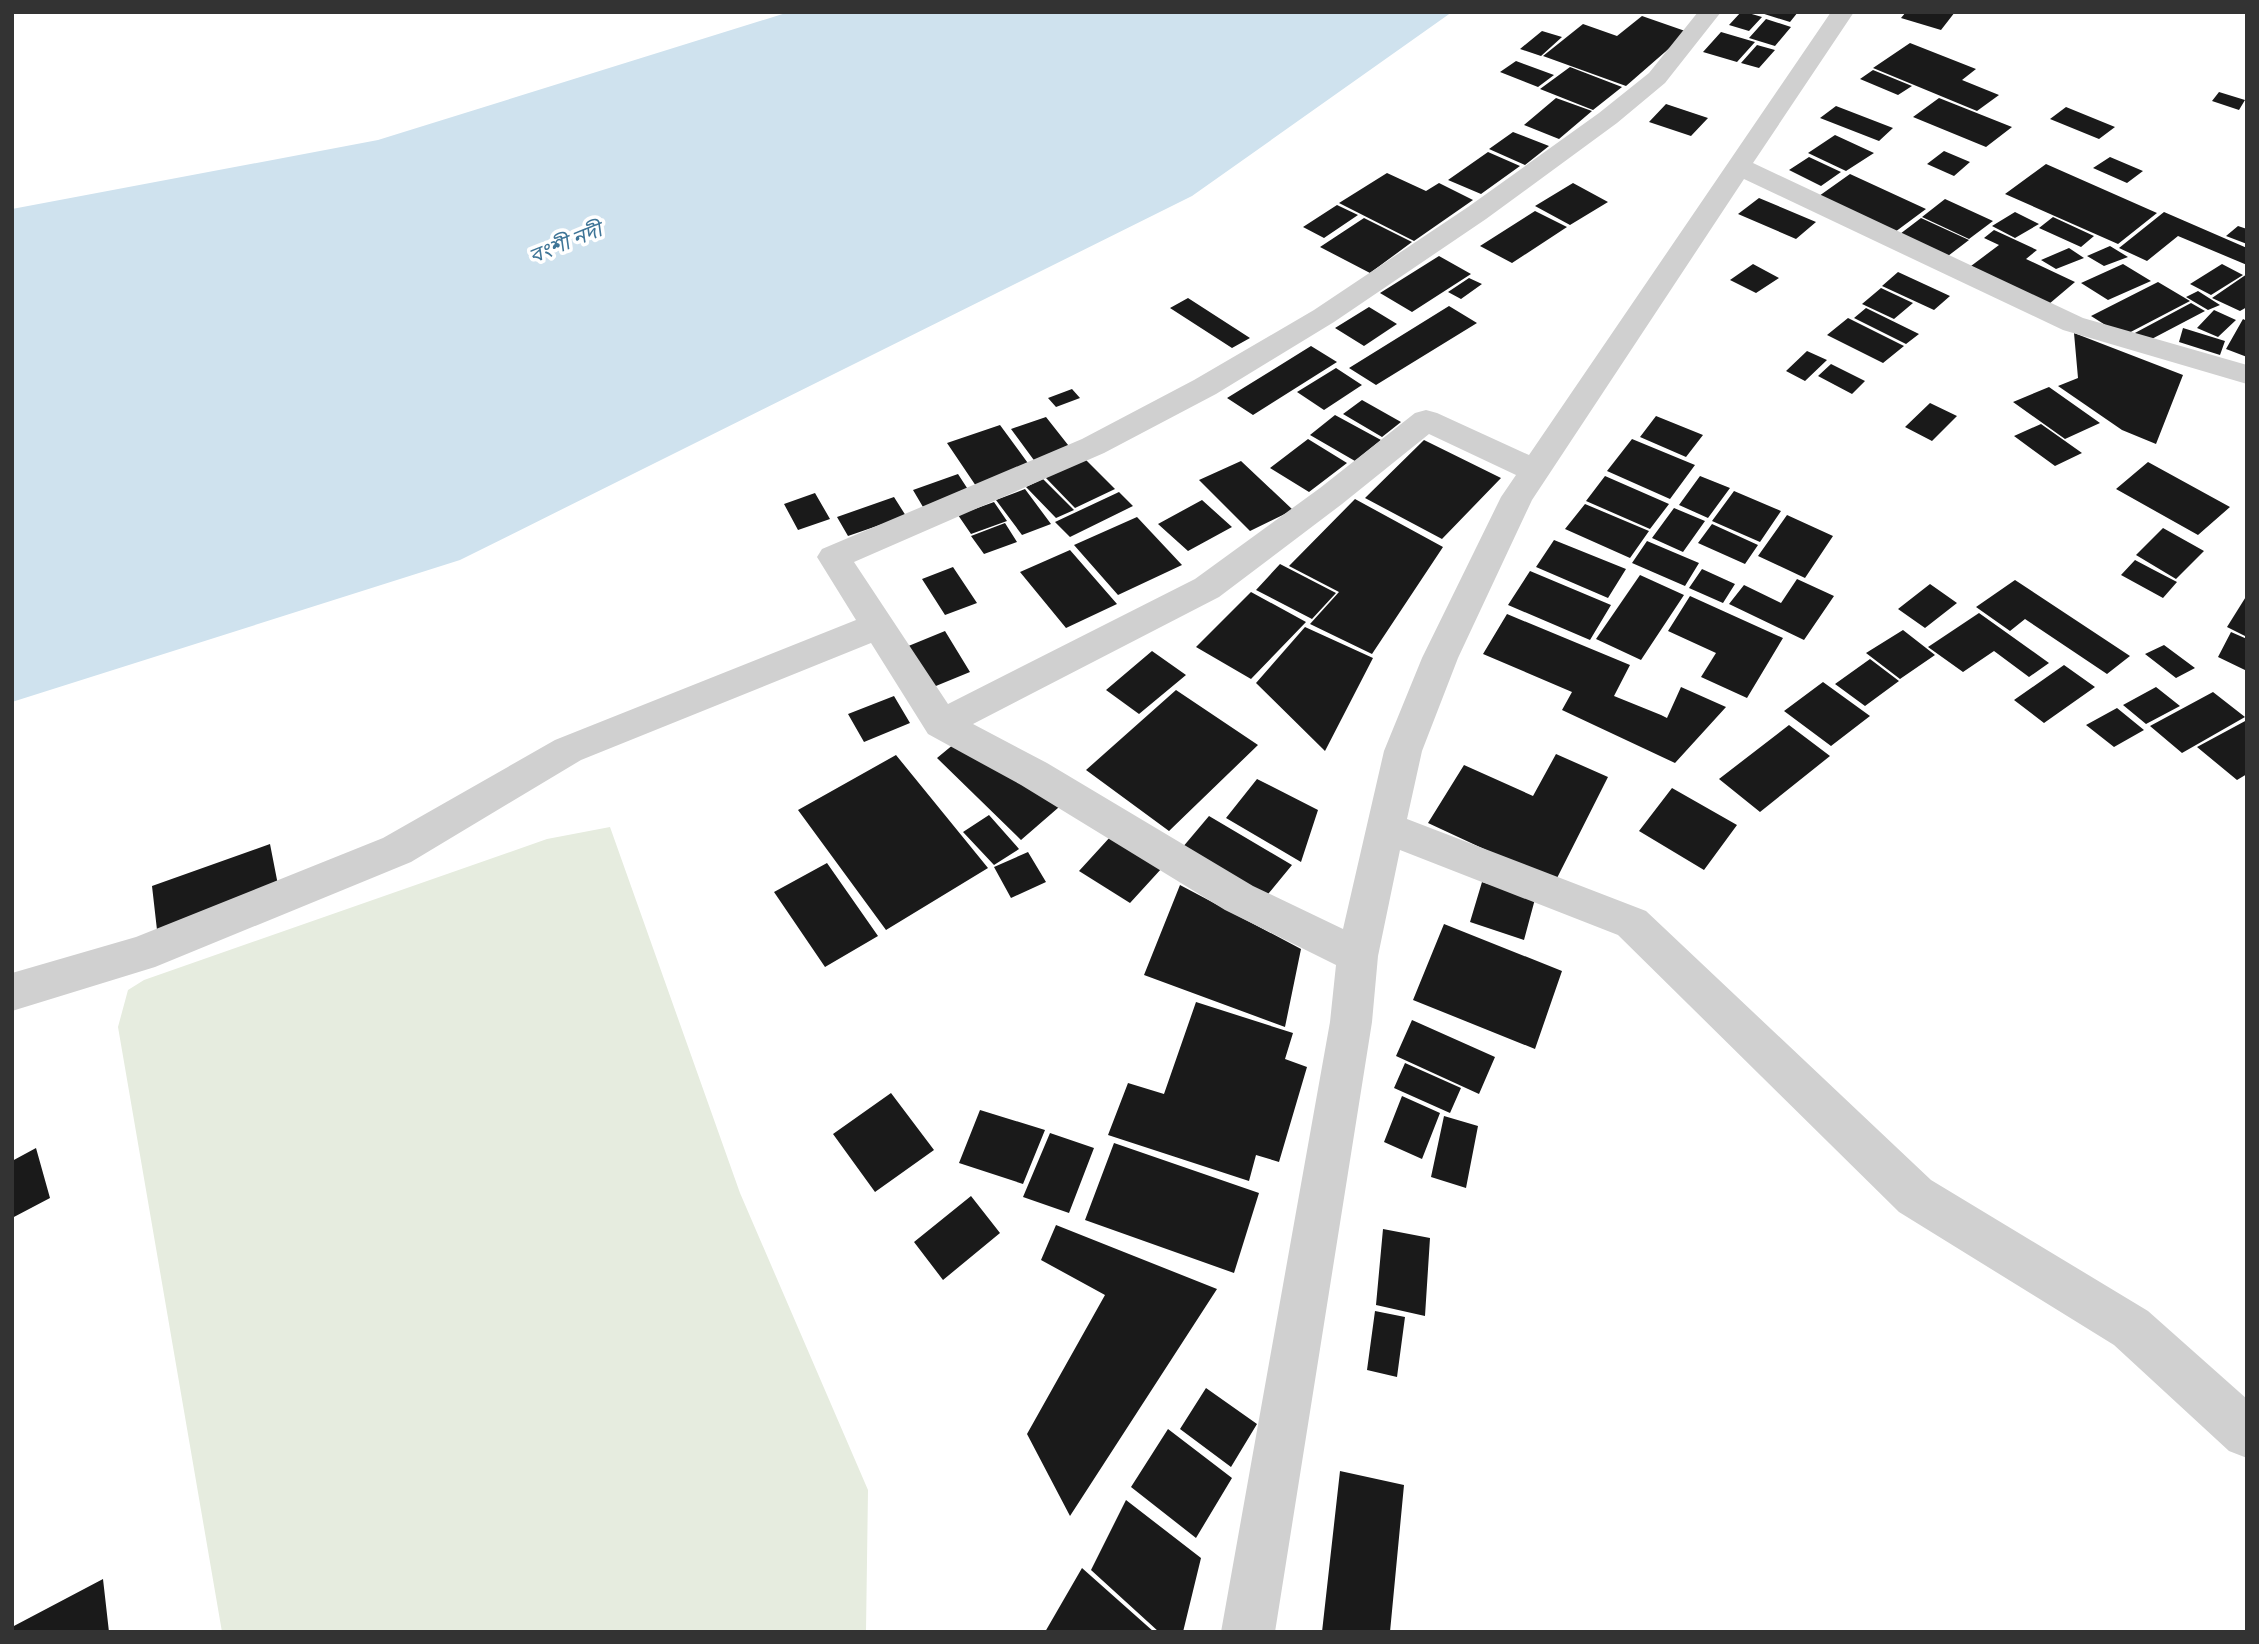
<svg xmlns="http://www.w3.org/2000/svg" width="2259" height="1644" font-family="'IBM Plex Sans','Noto Sans Bengali',sans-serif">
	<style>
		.green { fill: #e6ecdf }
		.water { fill: #cfe2ee }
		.building { fill: #1a1a1a }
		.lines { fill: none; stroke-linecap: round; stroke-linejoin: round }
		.minor { fill: #d0d0d0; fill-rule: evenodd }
		.labels { text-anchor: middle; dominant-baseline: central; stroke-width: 7; stroke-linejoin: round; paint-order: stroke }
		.far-water-label { font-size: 21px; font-style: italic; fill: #3f7597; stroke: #fff }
	</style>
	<rect width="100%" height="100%" fill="#fff"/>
	<path class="green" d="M610,827L740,1193L868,1490L866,1632H222L118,1027L128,990L144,980L547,839Z"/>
	<path class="water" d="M789,12H1452L1192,196L460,560L12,702V209L378,140Z"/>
	<path class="building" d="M1741,12H1745L1762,17L1749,31L1729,25Z
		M1758,12H1798L1790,22Z
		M1906,12H1955L1941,30L1901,18Z
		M1642,16L1688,32L1626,86L1543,56L1583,24L1617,36Z
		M1766,19L1791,27L1775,46L1749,38Z
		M1542,31L1562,37L1541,56L1520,49Z
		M1721,32L1755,42L1737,62L1703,52Z
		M1910,43L1976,69L1962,80L1999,95L1977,111L1873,68Z
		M1757,45L1775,50L1759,68L1741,63Z
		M1516,61L1554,75L1538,87L1500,72Z
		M1570,67L1622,87L1593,110L1540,89Z
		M1873,70L1912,86L1898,95L1860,79Z
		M2219,92L2245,100L2239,110L2212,101Z
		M1556,98L1592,111L1559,139L1524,125Z
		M1939,98L2012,127L1986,147L1913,117Z
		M1666,104L1708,118L1691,136L1649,122Z
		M1836,106L1893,128L1879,141L1820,118Z
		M2066,107L2115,127L2099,139L2050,119Z
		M1513,132L1549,146L1525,165L1489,149Z
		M1835,135L1874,153L1846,171L1808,153Z
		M1944,151L1970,162L1954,176L1927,164Z
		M1488,152L1520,166L1481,194L1448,180Z
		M1809,157L1841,172L1821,186L1789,170Z
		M2110,157L2143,171L2127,183L2093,168Z
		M2046,164L2157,213L2118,244L2005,194Z
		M1387,173L1426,191L1439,183L1473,200L1414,241L1339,203Z
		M1850,174L1926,209L1895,232L1819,196Z
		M1573,183L1608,202L1570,225L1535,206Z
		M1759,198L1816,222L1796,239L1738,214Z
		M1945,199L1993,221L1969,239L1922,217Z
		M1337,205L1358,215L1324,238L1303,227Z
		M1535,211L1567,227L1512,263L1480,246Z
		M2015,212L2039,224L2015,238L1992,226Z
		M2164,212L2247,248V265L2178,236L2147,261L2119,248Z
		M2053,217L2094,236L2081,247L2039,228Z
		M1364,218L1412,242L1370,273L1320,247Z
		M1921,218L1969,240L1944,259L1896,237Z
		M2238,226L2247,229V244L2226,236Z
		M1994,230L2037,250L2026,259L2075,282L2049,304L1971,266L1999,245L1984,238Z
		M2110,246L2128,257L2104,266L2087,256Z
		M2069,248L2084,258L2056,269L2041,260Z
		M1439,256L1471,274L1412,312L1380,293Z
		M1753,264L1779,278L1756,293L1730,280Z
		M2123,264L2151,281L2108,300L2081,283Z
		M2222,264L2243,275L2211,295L2190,284Z
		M1898,272L1950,296L1934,310L1882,286Z
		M2247,274V307L2240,311L2212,298Z
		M1469,278L1482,284L1461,299L1448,292Z
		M2158,282L2190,301L2123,336L2091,316Z
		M1881,288L1913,303L1894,319L1862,304Z
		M2198,291L2220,305L2208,310L2186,297Z
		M1188,298L1250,338L1232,348L1170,308Z
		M2191,303L2205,311L2146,342L2133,334Z
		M1449,306L1477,323L1376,385L1349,368Z
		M1369,307L1397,324L1364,346L1335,328Z
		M1866,308L1919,334L1906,344L1854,318Z
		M2214,310L2236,320L2218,337L2197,328Z
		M1848,318L1904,346L1883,363L1827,335Z
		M2243,319L2247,321V357L2226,349Z
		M2183,328L2225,341L2220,355L2179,342Z
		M2074,333L2183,375L2156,444L2122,430L2058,386L2078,378Z
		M1311,346L1337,362L1253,415L1227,398Z
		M1807,351L1827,360L1805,381L1786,371Z
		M1831,364L1865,381L1852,394L1818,376Z
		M1336,368L1362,385L1324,410L1297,392Z
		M2049,387L2100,423L2065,439L2013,402Z
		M1072,389L1080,398L1056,407L1048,398Z
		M1362,400L1401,422L1382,437L1343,414Z
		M1930,403L1957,416L1932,441L1905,427Z
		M1335,415L1381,440L1355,461L1310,435Z
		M1656,416L1703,435L1686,457L1640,437Z
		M1046,417L1072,450L1036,463L1011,429Z
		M2041,424L2082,453L2055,466L2014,436Z
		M1000,425L1030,466L976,486L947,443Z
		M1308,439L1347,463L1309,492L1270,468Z
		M1632,439L1695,465L1670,499L1607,471Z
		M1424,440L1501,478L1442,539L1365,498Z
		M1084,458L1115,489L1075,508L1044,476Z
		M1241,461L1293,510L1250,531L1199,480Z
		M2148,462L2230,507L2198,535L2116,489Z
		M958,474L969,491L923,507L913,490Z
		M1605,476L1669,504L1650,529L1586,501Z
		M1700,476L1730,488L1708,518L1679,505Z
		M1043,479L1074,510L1056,518L1026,487Z
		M1025,489L1051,524L1022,535L996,500Z
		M1734,491L1781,511L1760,542L1712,521Z
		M1119,492L1133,506L1070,537L1055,522Z
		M815,493L830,519L798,530L784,504Z
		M894,497L906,516L848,536L837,517Z
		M1355,499L1443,547L1372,654L1310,624L1339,592L1289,566Z
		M1202,500L1232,527L1188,551L1158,524Z
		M994,502L1007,521L971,534L958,515Z
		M1585,504L1649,531L1630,558L1565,529Z
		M1674,508L1705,521L1683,552L1652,538Z
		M1787,515L1833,536L1805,578L1758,556Z
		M1137,517L1182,565L1118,595L1074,545Z
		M1005,523L1017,542L984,554L971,536Z
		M1712,524L1758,545L1745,564L1698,543Z
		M2163,528L2204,551L2176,579L2136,555Z
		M1554,540L1626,569L1608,598L1536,567Z
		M1647,541L1699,563L1685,586L1632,563Z
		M1070,550L1117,604L1066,628L1020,572Z
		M2135,560L2152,569L2177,582L2163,598L2121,575Z
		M1280,564L1336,593L1312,619L1256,590Z
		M953,567L977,603L945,615L922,579Z
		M1702,569L1735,584L1723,603L1689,588Z
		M1530,571L1611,605L1590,640L1508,605Z
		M1640,575L1684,595L1641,660L1596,639Z
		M1797,579L1834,596L1804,640L1729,604L1744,585L1781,603Z
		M2015,580L2130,656L2107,674L2025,619L2010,631L1976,607Z
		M1930,584L1957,603L1925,628L1898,609Z
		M1251,592L1306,622L1251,679L1196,647Z
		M2247,595V637L2227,627Z
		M1690,596L1783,638L1747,698L1701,677L1716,653L1668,631Z
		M1979,613L2049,663L2029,677L1994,651L1963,672L1928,647Z
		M1507,614L1630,665L1614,696L1661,715L1667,718L1681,687L1726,707L1675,763L1562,710L1572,692L1483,654Z
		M1305,627L1373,658L1325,751L1256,683Z
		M1903,630L1935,655L1900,679L1866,653Z
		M945,631L970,672L931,688L906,647Z
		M2231,632L2247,639V671L2218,657Z
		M2164,645L2195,668L2176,678L2145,654Z
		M1152,651L1186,675L1139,714L1106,690Z
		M1870,659L1899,681L1865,706L1835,684Z
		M2064,665L2095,687L2044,723L2014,700Z
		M1823,682L1870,716L1831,746L1784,711Z
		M2156,687L2180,706L2146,724L2123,705Z
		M1176,690L1258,745L1169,831L1086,770Z
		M2213,692L2245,717L2182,753L2150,726Z
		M894,696L910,723L864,742L848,714Z
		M2117,708L2144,730L2114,747L2086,725Z
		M2247,720V774L2237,780L2197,747Z
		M1789,725L1830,756L1760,812L1719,779Z
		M960,739L1066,801L1021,840L937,758Z
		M1556,754L1608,777L1555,882L1428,823L1464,765L1533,796Z
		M896,755L988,868L886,930L798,810Z
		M1257,779L1318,810L1301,862L1226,818Z
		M1672,788L1737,825L1704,870L1639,831Z
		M989,815L1019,849L994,865L963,832Z
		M1209,816L1292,865L1264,899L1182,848Z
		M1111,836L1162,868L1130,903L1079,871Z
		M270,844L278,885L157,930L152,886Z
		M1028,852L1046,882L1011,898L994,867Z
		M827,863L878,936L825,967L774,892Z
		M1482,882L1535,899L1524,940L1470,922Z
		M1180,885L1301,949L1285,1027L1144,975Z
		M1444,924L1562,971L1535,1049L1413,1000Z
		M1196,1002L1293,1033L1285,1059L1307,1067L1279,1162L1256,1155L1249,1181L1108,1135L1128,1083L1164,1094Z
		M1412,1020L1495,1057L1479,1094L1396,1056Z
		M1405,1063L1461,1088L1450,1113L1394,1088Z
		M891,1093L934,1150L875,1192L833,1134Z
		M1402,1096L1440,1113L1422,1159L1384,1142Z
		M980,1110L1045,1130L1023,1184L959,1163Z
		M1444,1116L1478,1126L1466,1188L1431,1177Z
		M1050,1133L1094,1148L1069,1213L1023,1197Z
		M1114,1143L1259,1193L1234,1273L1085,1220Z
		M36,1148L50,1198L12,1218V1161Z
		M971,1196L1000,1233L943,1280L914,1242Z
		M1056,1225L1217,1289L1070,1516L1027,1434L1105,1295L1041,1260Z
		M1383,1229L1430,1238L1425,1316L1376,1305Z
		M1375,1311L1405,1317L1397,1377L1367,1370Z
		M1206,1388L1257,1424L1231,1467L1180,1429Z
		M1168,1429L1232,1478L1196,1538L1131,1487Z
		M1340,1471L1404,1485L1390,1632H1322Z
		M1126,1500L1201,1558L1183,1632H1159L1091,1570Z
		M1082,1568L1154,1632H1045Z
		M103,1579L109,1632H12V1627Z"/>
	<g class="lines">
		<path class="minor" d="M1698,12H1721L1665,83L1617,123L1486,219L1334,322L1216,394L1104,453L854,562L948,704L1195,579L1320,488L1415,413L1426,410L1437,413L1529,455L1831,12H1854L1753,163L2083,318L2247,365V384L2063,330L1744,179L1532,500L1458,658L1422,751L1407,819L1646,911L1931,1180L2148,1311L2247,1399V1458L2229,1451L2114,1345L1899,1212L1618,935L1400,850L1378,956L1372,1022L1275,1632H1221L1330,1022L1336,965L1225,910L1021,785L928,734L871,643L581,760L411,862L155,967L12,1011V973L136,937L383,838L555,740L856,620L817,557L822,549L1082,439L1194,380L1314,310L1468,207L1599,113L1649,73ZM1429,434L1516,475L1501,497L1422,658L1384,751L1343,929L1253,886L1047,763L973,724L1219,597L1342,504Z"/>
	</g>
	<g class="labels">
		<g class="far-water-label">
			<text transform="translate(565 242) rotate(-22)">বংশী নদী</text>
		</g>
	</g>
	<rect width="2259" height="1644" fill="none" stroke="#333333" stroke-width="28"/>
</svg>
